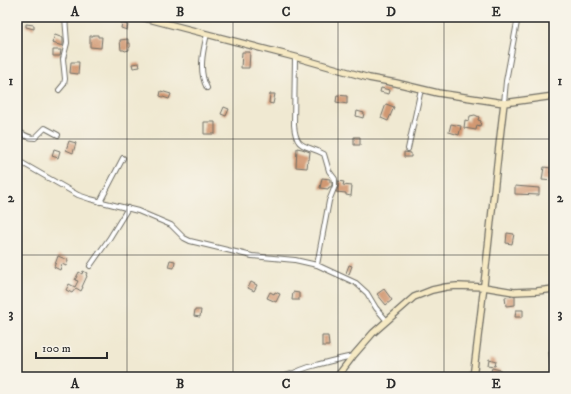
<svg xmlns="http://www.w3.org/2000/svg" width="571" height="394" font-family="'IM FELL DW Pica',serif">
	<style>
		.building { fill: #d19872 }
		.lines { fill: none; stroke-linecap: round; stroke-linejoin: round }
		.street-casing { stroke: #706e65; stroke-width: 6 }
		.secondary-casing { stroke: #706e65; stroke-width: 8 }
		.street { stroke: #fff; stroke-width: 4 }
		.secondary { stroke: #f6e9c3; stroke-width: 5.5 }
		.grid { fill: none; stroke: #2b2b2b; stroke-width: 1; stroke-opacity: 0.55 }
		.neatline { fill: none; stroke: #2b2b2b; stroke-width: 1.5 }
		.grid-label { font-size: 13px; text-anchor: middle; font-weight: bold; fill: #2b2b2b }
	</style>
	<rect width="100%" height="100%" fill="#f7f3e8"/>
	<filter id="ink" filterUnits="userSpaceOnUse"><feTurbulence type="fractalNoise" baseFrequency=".025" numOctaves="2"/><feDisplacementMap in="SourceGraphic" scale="8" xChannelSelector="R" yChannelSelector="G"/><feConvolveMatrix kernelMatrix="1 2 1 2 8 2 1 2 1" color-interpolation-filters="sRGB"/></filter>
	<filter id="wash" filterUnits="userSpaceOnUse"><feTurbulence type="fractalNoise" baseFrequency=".012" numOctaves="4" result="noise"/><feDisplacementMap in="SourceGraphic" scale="16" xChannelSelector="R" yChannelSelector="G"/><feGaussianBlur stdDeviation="0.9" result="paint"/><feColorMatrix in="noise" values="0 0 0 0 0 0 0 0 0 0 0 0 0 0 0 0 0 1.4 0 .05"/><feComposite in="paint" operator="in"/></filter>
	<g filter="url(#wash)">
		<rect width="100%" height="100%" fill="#f0e9d2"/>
		<g id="blocks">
			<path class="building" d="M122,23L128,25L127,30L121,28Z
				M26,24L34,25V29L26,27Z
				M55,35L63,38V46L52,43Z
				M93,35H98V37H102L101,48L90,47V36H93Z
				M128,39V43H130V47L129,48V50L125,51L124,50H121L120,40Z
				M53,50H61L60,56H53Z
				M242,52H250L249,68H241Z
				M71,62H79L78,74L70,73Z
				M139,63L140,67L133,68L132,64Z
				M381,88L390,90L389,94L380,92Z
				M161,91L171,94L169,99L160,96Z
				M270,94H275L273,104L269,103Z
				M337,95L347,96V104L336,102Z
				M386,104L394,107L388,121L381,118Z
				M224,107L229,109L226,116L221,114Z
				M357,111L364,113L363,118L356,116Z
				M475,115L479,117L478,120L481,121L480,126L477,125L476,130L464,128L465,120L469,121L470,116Z
				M204,122H215V134H204Z
				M451,124L461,126L459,135L449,132Z
				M354,137H360V145H354Z
				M69,141L76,143L73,153L66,150Z
				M297,148L302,149L310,152L309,160H308L307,168L296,167Z
				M54,149L60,151L58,158L52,156Z
				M404,152L411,153V157H404Z
				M544,167L551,168L550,173L554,174V181L542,180Z
				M322,178L330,179V182H332V185L331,187H329L328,189L320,188Z
				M338,181L344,182L343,185L352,186L351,196L346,195V193L336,192L338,187Z
				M515,186L539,188V195L515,194Z
				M507,233L514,234L512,244L506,243Z
				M58,256L68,260L66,266L62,264L60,270L54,267Z
				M170,260L175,261L174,268L168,267Z
				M349,265L352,266L349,274L346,273Z
				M83,271L87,273L86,275L87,276L82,287H83L81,291L76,288L72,293L66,290L69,284L75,287L78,281L75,280L79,272L82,274Z
				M251,282L257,285L254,291L248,288Z
				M384,289L392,300L386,305L377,294Z
				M270,292L274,294L275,292L280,294L276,302L267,298Z
				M293,292L299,293V300H292Z
				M515,296V305L506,306L505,297Z
				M195,310H201L200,317L194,316Z
				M516,310H523V317H515Z
				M322,336H328L329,346H322Z
				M549,352H554V364L550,365Z
				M489,359L496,361L495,366L488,365Z
				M492,368L500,370L499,377L490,375Z"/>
		</g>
	</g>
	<g filter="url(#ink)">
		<use href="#blocks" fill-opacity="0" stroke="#706e65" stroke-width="1"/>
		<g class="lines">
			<g class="street-casing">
				<path id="street" d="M295,57L294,125C296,151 307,144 324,154L329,171L335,179V186L329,201L317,265
					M207,88C198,71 203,51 207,34
					M59,90L64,84L65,79L63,59L67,43L65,17
					M504,103L506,81L518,17
					M17,130C23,134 27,138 35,138L45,128L58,135
					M408,149L421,89
					M17,160L78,195L90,199L138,211L171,225L184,238L190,241L252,256L295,260L317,265L356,283L367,293L376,308L387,321
					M100,202L123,158
					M90,266L109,239L128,208
					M279,377C290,376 299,370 309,367C323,363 338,359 353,356"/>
			</g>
			<g class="secondary-casing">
				<path id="secondary" d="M141,17L295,57L369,78L396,83L438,93L504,103L554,96
					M337,377L353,356L373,333L414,297L432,290L446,287L457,286L484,287L514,292L537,291L554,289
					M473,377C485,286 493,194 504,103"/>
			</g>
			<use href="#street" class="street"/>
			<use href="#secondary" class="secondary"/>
		</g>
	</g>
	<path class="grid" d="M127,17V377M233,17V377M338,17V377M444,17V377M17,139H554M17,255H554"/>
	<rect width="571" height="394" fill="none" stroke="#f7f3e8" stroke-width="44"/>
	<path d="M36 352v6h71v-6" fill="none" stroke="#2b2b2b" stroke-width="2"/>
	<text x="42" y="352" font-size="12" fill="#2b2b2b" stroke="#f7f3e8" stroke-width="3" paint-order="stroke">100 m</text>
	<rect x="22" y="22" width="527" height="350" class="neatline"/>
	<g class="grid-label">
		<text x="75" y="16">A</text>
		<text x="180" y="16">B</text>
		<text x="286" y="16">C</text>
		<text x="391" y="16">D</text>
		<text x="496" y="16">E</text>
		<text x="11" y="85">1</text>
		<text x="560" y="85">1</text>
		<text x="11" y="202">2</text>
		<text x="560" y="202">2</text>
		<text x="11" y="318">3</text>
		<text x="560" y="318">3</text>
		<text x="75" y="388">A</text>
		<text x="180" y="388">B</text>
		<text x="286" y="388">C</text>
		<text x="391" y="388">D</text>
		<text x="496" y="388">E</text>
	</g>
</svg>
